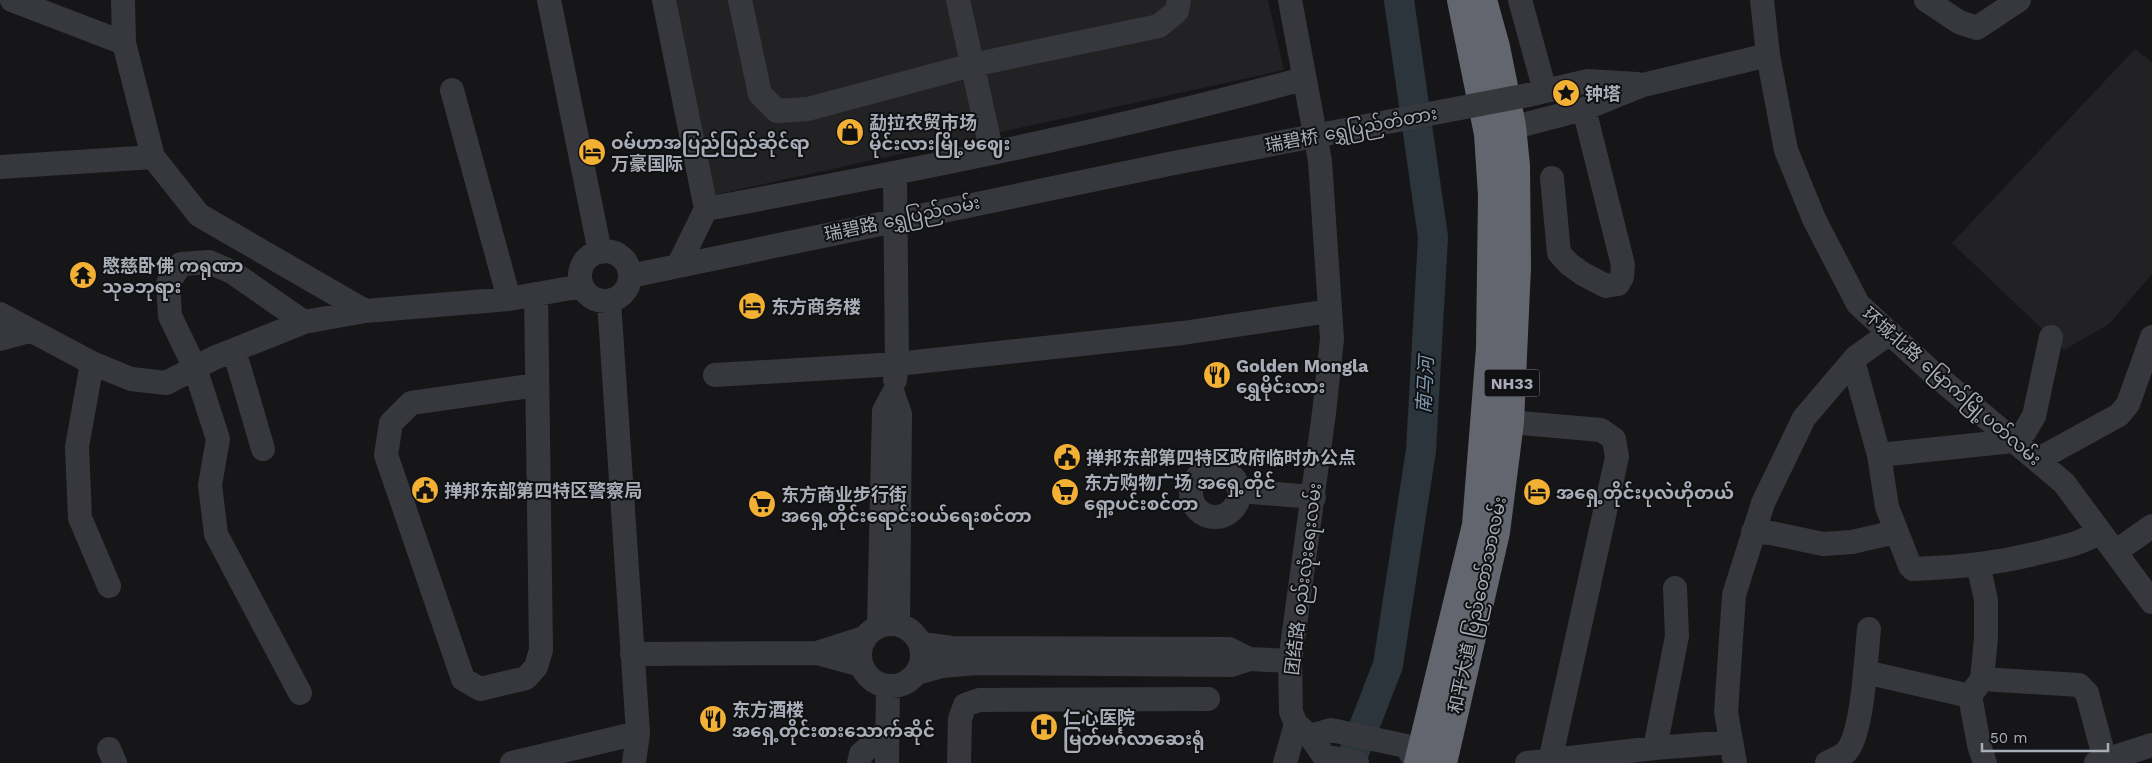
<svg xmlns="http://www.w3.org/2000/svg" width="2152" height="763" font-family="'Work Sans','Noto Sans SC','Noto Sans Myanmar',sans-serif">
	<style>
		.built { fill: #222225 }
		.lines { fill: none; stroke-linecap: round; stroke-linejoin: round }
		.river { stroke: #2c353c; stroke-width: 30 }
		.minor { stroke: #37383d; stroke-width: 24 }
		.highway { stroke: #63666e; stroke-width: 28 }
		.minor-bridge { stroke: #37383d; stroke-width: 24 }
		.labels { text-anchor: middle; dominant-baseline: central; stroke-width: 4; stroke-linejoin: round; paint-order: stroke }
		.shield { fill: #111113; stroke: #7b7e86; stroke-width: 1 }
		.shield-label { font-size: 16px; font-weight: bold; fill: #a8adb8 }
		.poi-label { font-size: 18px; font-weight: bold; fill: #a8adb8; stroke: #111113; text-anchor: start }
		.street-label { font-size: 18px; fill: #a8adb8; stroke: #111113 }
		.water-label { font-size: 19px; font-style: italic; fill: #7f9bb3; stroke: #111113 }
	</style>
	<rect width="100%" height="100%" fill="#161618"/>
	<path class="built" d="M676,0H1268L1284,70L714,195Z
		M2135,49L2152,62V274L2109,324L2064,350L1952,243Z"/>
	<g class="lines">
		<path class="river" d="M1350,763L1388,665L1421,450L1433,237L1399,0"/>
		<path class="minor" d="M12,0L124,43
			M123,0L124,43L153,157L199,215L365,311L509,299L582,286
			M549,0L600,252
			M664,0L706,209
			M740,0L760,94L777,111L808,109L972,65L1159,26L1177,11L1179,0
			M958,0L992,153
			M1290,0L1320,161L1332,339L1324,413L1290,661L1291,712L1296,724L1310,736L1324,756L1357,763
			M1520,0L1545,91
			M1762,0L1768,55L1786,150L1814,219L1858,304L1933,373L2064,483L2152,602
			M1926,0L1959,22L1977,28L2019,0
			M452,90L509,299
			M1528,95L1588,81L1637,84
			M1496,132L1584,109L1643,85L1768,55
			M0,167L153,157
			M1552,178L1559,253L1569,264L1583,274L1606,286L1618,284L1622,277L1623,265L1584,109
			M580 276a25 25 0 1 1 50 0a25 25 0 1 1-50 0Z
			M678,266L706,209C906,172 1107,132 1303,79
			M630,276L1174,163
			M536,294L541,650L536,667L526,678L480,689L463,679L386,455L391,423L411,403L537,385
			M609,301L638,733L634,763
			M0,314L92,363L131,379L166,383L214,358L304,322L365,311
			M0,339L29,331
			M234,350L263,449
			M1853,361L1879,455L1887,507L1910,566L1913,569C1962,567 2002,563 2050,550C2068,546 2084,542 2100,532
			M92,363L77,447L80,518L109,586
			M715,375L897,364L1183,333L1330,311
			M895,380L897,364L895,174
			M1510,422L1601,430L1614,439L1617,457L1550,761
			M1879,455L2013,441L2025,431L2034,416L2051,337
			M2037,460L2119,415L2128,404L2152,337
			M1191 493a24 24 0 1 1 48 0a24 24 0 1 1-48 0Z
			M1239,491L1314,497
			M1753,532L1771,533L1823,544L1852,542L1896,532
			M2115,552L2152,526
			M1978,564L1986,600V638L1982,679L1970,696L1979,745L1985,763
			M860 655a31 31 0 1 1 62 0a31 31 0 1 1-62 0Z
			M879,625L884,411L893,394L900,414L898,624
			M632,654L817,653
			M1249,659L1290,661
			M861,665L817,653L864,638
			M1865,672L1970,696
			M917,673L942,666L976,663L1231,665L1249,659L1229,649L952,648L921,644
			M1982,679L2079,685L2087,693L2105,760
			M300,693L216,534L210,485L218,439L195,368L170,316L168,283L181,264L209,262L232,272L304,322
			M1310,736L1331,730L1406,746L1417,763
			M1655,748L1677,636L1675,588
			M109,749L115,763
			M512,763L638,733
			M859,763L861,754L887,732
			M887,763L888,686
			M959,763L960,719L965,705L979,700L1208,699
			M1285,763L1296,724
			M1527,763L1655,748L1731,742
			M1735,763L1726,712L1734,595L1763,503L1804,418L1856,357L1890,333
			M1827,763C1834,759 1843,756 1847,751C1863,732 1866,656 1869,629
			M2096,763L2152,745"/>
		<path class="highway" d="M1418,763L1476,525L1490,348L1492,195L1488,134L1461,0
			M1443,763L1496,532L1510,422L1517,267L1516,166L1512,126L1496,47L1483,0"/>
		<path class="minor-bridge" d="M1174,163L1528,95"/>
	</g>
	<defs>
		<g id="sight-disc" transform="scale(1.4375)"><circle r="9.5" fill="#f2b134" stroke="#111113"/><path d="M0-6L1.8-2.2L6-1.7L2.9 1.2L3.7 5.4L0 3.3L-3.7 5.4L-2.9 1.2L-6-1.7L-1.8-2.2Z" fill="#111"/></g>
		<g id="shop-disc" transform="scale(1.4375)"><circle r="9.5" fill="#f2b134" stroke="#111113"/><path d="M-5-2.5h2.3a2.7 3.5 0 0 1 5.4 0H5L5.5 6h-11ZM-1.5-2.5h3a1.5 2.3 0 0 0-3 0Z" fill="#111"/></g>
		<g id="hotel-disc" transform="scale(1.4375)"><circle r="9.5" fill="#f2b134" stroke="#111113"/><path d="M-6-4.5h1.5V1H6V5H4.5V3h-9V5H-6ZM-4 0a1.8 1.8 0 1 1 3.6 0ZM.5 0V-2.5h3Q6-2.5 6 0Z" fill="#111"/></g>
		<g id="temple-disc" transform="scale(1.4375)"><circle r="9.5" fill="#f2b134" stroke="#111113"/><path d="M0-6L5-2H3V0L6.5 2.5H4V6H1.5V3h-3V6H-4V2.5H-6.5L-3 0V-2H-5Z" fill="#111"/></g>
		<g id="restaurant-disc" transform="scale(1.4375)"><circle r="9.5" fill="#f2b134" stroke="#111113"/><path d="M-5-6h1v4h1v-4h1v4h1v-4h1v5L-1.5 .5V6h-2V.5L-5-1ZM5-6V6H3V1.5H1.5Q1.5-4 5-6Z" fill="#111"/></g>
		<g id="civic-disc" transform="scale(1.4375)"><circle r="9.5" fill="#f2b134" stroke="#111113"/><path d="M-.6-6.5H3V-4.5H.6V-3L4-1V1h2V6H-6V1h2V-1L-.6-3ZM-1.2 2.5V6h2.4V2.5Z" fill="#111"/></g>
		<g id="supermarket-disc" transform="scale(1.4375)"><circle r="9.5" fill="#f2b134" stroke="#111113"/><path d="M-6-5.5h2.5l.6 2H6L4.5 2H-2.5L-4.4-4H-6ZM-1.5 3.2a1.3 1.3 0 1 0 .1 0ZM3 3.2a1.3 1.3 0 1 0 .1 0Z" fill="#111"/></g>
		<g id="hospital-disc" transform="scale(1.4375)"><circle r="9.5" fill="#f2b134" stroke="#111113"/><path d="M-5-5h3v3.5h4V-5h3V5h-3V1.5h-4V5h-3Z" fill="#111"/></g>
	</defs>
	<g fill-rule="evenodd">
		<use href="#sight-disc" x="1566" y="93"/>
		<use href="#shop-disc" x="850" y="132"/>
		<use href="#hotel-disc" x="592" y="152"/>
		<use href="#temple-disc" x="83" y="275"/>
		<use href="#hotel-disc" x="752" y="306"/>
		<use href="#restaurant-disc" x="1217" y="375"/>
		<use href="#civic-disc" x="1067" y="457"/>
		<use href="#civic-disc" x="425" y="490"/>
		<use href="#supermarket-disc" x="1065" y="492"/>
		<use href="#hotel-disc" x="1537" y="492"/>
		<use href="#supermarket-disc" x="762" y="504"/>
		<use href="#restaurant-disc" x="713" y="719"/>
		<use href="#hospital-disc" x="1044" y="727"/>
	</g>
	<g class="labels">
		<rect class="shield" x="1484.5" y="369.5" width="55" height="27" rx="4"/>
		<g class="shield-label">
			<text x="1512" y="383">NH33</text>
		</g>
		<g class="poi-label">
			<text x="1585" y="93">钟塔</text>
			<text x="869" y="122">勐拉农贸市场<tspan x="869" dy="21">မိုင်းလားမြို့မဈေး</tspan></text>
			<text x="611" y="142">ဝမ်ဟာအပြည်ပြည်ဆိုင်ရာ<tspan x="611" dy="21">万豪国际</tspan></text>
			<text x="102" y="265">愍慈卧佛 ကရုဏာ<tspan x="102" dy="21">သုခဘုရား</tspan></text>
			<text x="771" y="306">东方商务楼</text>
			<text x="1236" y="365">Golden Mongla<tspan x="1236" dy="21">ရွှေမိုင်းလား</tspan></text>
			<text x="1086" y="457">掸邦东部第四特区政府临时办公点</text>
			<text x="1084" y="482">东方购物广场 အရှေ့တိုင်<tspan x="1084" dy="21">ရှော့ပင်းစင်တာ</tspan></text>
			<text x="444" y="490">掸邦东部第四特区警察局</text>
			<text x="1556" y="492">အရှေ့တိုင်းပုလဲဟိုတယ်</text>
			<text x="781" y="494">东方商业步行街<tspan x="781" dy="21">အရှေ့တိုင်းရောင်းဝယ်ရေးစင်တာ</tspan></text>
			<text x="732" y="709">东方酒楼<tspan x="732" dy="21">အရှေ့တိုင်းစားသောက်ဆိုင်</tspan></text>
			<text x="1063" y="717">仁心医院<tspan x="1063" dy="21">မြတ်မင်္ဂလာဆေးရုံ</tspan></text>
		</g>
		<g class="street-label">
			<text transform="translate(1351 129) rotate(-11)">瑞碧桥 ရွှေပြည်တံတား</text>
			<text transform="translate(902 218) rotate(-12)">瑞碧路 ရွှေပြည်လမ်း</text>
			<text transform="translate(1952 386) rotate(41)">环城北路 မြောက်မြို့ပတ်လမ်း</text>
			<text transform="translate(1303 579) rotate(-83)">团结路 စည်းလုံးရေးလမ်း</text>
			<text transform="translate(1477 605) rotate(-78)">和平大道 ပြည်တော်သာလမ်း</text>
		</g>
		<g class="water-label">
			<text transform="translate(1425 385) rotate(-87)">南马河</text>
		</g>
	</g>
	<path d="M1982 743v8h126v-8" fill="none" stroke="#a8adb8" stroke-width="2.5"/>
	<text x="1990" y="743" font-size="15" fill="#a8adb8" stroke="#111113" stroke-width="4" paint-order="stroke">50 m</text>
</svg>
